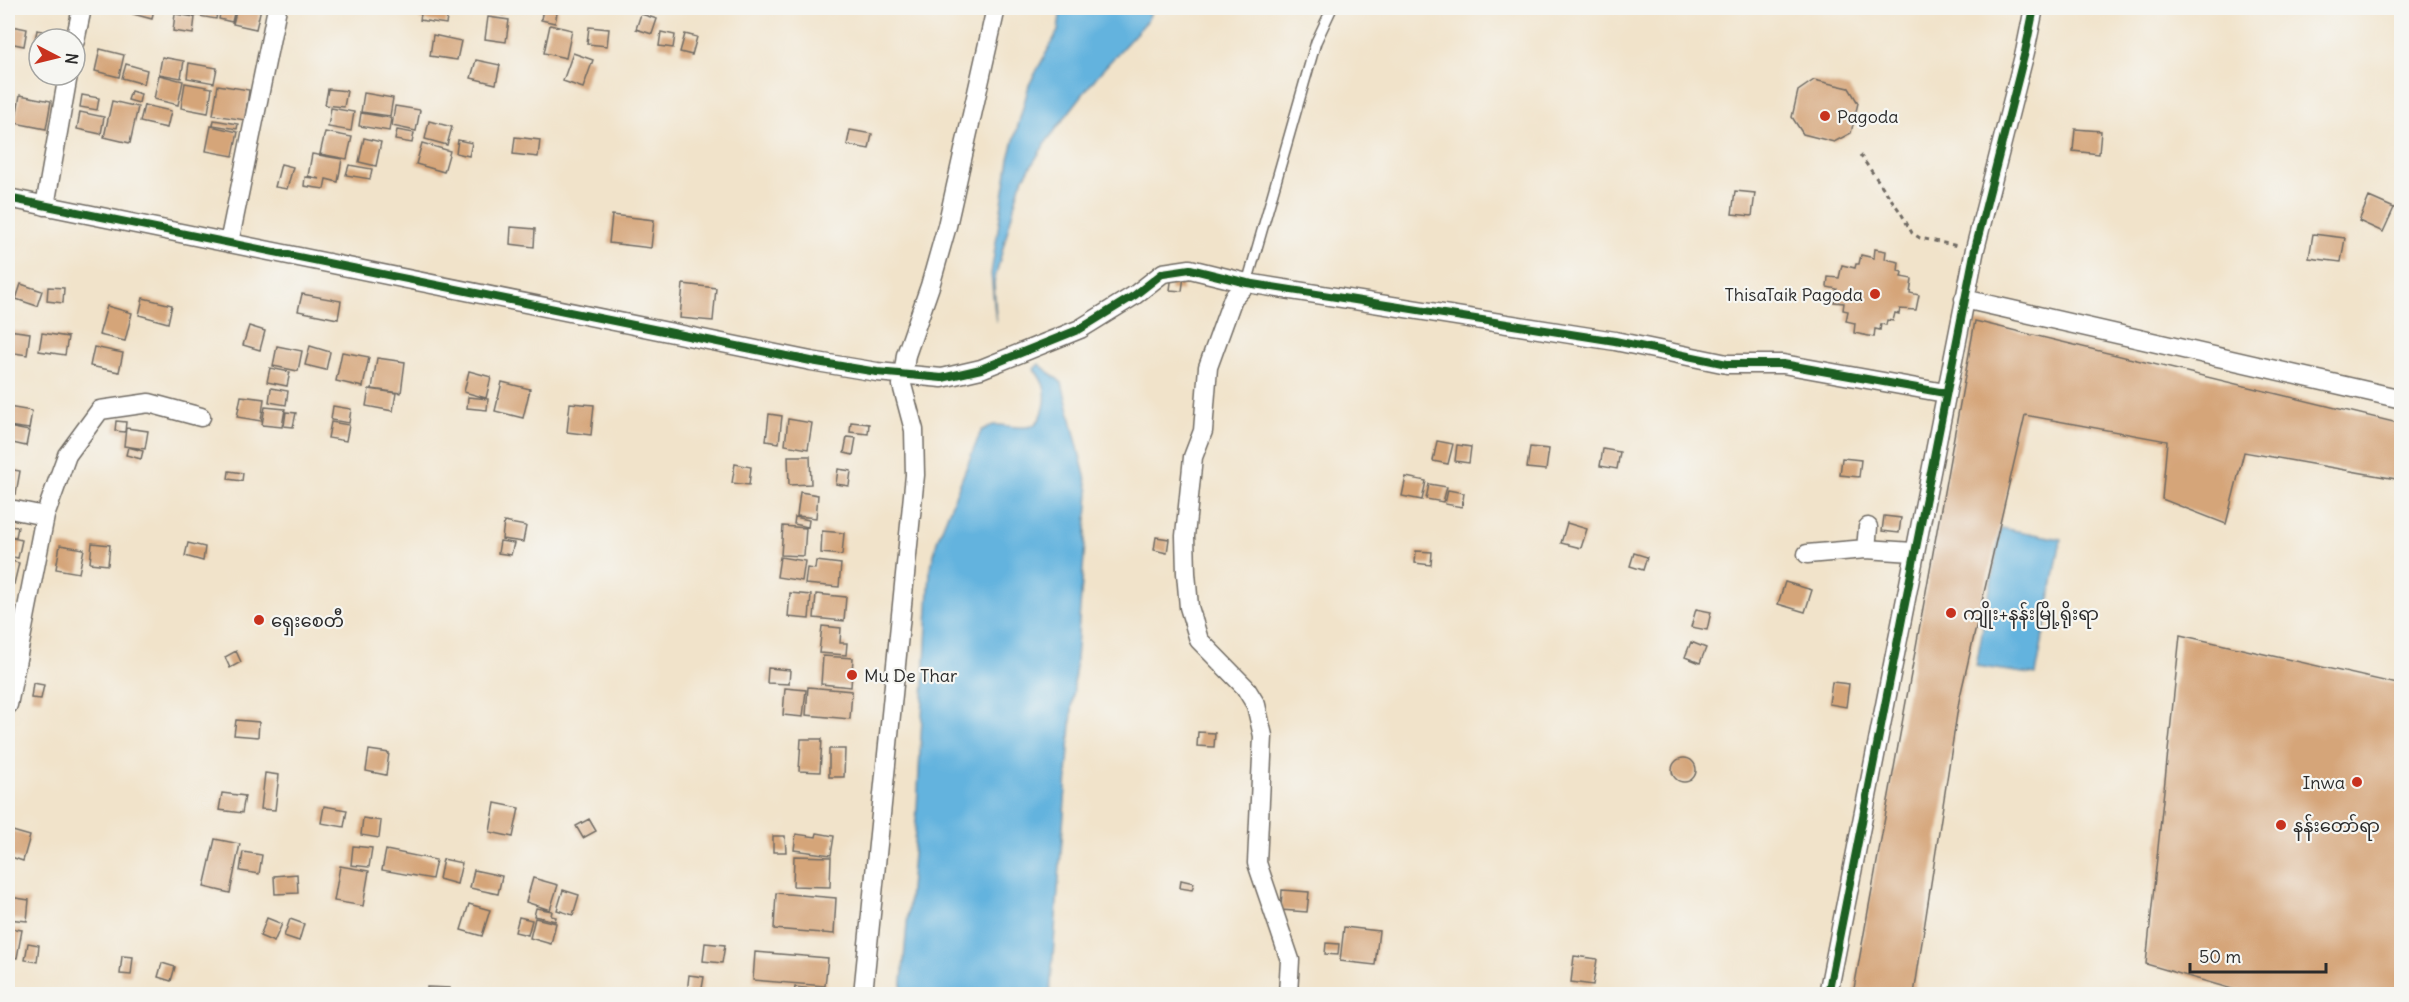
<svg xmlns="http://www.w3.org/2000/svg" width="2409" height="1002" font-family="Delius,'Noto Sans Myanmar',sans-serif">
	<style>
		.water { fill: #64b3de; stroke: #486f84; stroke-width: 1.5 }
		.building { fill: #d5a579 }
		.lines { fill: none; stroke-linecap: round; stroke-linejoin: round }
		.lane-casing { stroke: #706b63; stroke-width: 12 }
		.street-casing { stroke: #706b63; stroke-width: 21 }
		.path { stroke: #706b63; stroke-width: 3; stroke-dasharray: 4.5 4.5; stroke-linecap: butt }
		.lane { stroke: #fff; stroke-width: 9 }
		.street { stroke: #fff; stroke-width: 18 }
		.cycleway-casing { stroke: #f6f6f2; stroke-width: 11 }
		.cycleway { stroke: #1b5e20; stroke-width: 8 }
		.poi-dot { fill: #c8321e; stroke: #f6f6f2; stroke-width: 2 }
		.labels { text-anchor: middle; dominant-baseline: central; stroke-width: 4.5; stroke-linejoin: round; paint-order: stroke }
		.poi-label { font-size: 18px; fill: #2b2b2b; stroke: #f6f6f2; text-anchor: start }
	</style>
	<rect width="100%" height="100%" fill="#f6f6f2"/>
	<filter id="ink" filterUnits="userSpaceOnUse"><feTurbulence type="fractalNoise" baseFrequency=".0167" numOctaves="2"/><feDisplacementMap in="SourceGraphic" scale="12" xChannelSelector="R" yChannelSelector="G"/><feConvolveMatrix kernelMatrix="1 2 1 2 8 2 1 2 1" color-interpolation-filters="sRGB"/></filter>
	<filter id="wash" filterUnits="userSpaceOnUse"><feTurbulence type="fractalNoise" baseFrequency=".008" numOctaves="4" result="noise"/><feDisplacementMap in="SourceGraphic" scale="24" xChannelSelector="R" yChannelSelector="G"/><feGaussianBlur stdDeviation="1.35" result="paint"/><feColorMatrix in="noise" values="0 0 0 0 0 0 0 0 0 0 0 0 0 0 0 0 0 1.4 0 .05"/><feComposite in="paint" operator="in"/></filter>
	<g filter="url(#wash)">
		<rect width="100%" height="100%" fill="#f1e3ca"/>
		<path class="water" d="M1061,8H1153L1147,21L1097,76L1046,142L1020,184L994,282L996,322L991,274L1009,159L1029,85L1058,31Z
			M1039,364L1062,383L1089,492L1050,994H901L917,808L930,571L937,541L981,431C985,429 989,426 994,425C1014,424 1037,438 1044,408C1048,392 1044,382 1034,369Z
			M2001,528L2061,539L2036,675L1976,666Z"/>
		<g id="blocks">
			<path class="building" d="M134,8H154L152,19L133,14Z
				M173,8H197L196,16L173,11Z
				M200,8H218L216,19L199,16Z
				M221,8L235,9L232,22L219,19Z
				M237,8H261L256,29L233,24Z
				M422,8H449L446,24L420,20Z
				M482,8H504L503,15L482,11Z
				M543,8H558L555,23L541,20Z
				M175,14L195,17L193,34L173,31Z
				M641,14L657,19L652,34L636,29Z
				M488,17L509,20L506,42L485,39Z
				M550,25L572,30L566,58L544,53Z
				M12,26L27,29L24,46L9,43Z
				M589,27L609,29L607,46L587,44Z
				M37,30L53,33L51,39H39V47L34,46Z
				M661,32L675,35L673,48L659,46Z
				M685,34L697,37L692,55L680,52Z
				M433,35L461,41L457,60L430,56Z
				M100,49L124,55L119,77L95,71Z
				M573,53L593,60L583,88L563,81Z
				M162,57L184,61L181,78L159,74Z
				M476,60L500,65L496,84L471,78Z
				M189,63L217,68L214,83L187,78Z
				M126,64L147,70L144,84L122,78Z
				M159,75L183,81L178,105L154,99Z
				M1814,80L1849,88L1858,103L1851,133L1834,142L1803,134L1792,117L1798,91Z
				M185,83L212,88L208,113L181,108Z
				M218,85L249,90L245,120L213,115Z
				M328,89L347,91L344,107L325,105Z
				M131,91L141,94L139,103L128,100Z
				M364,93L393,98L390,116L361,112Z
				M20,95L51,101L46,129L15,123Z
				M82,95L99,98L97,110L80,107Z
				M112,101L138,107L130,143L104,137Z
				M144,105L171,111L167,128L140,122Z
				M395,106L420,110L416,131L392,126Z
				M331,108L354,112L351,131L328,127Z
				M80,112L104,117L101,134L77,129Z
				M361,113L391,118L389,131L359,126Z
				M214,120L238,124L237,129L213,125Z
				M429,121L452,127L447,145L425,139Z
				M211,126L238,132L233,156L206,151Z
				M2075,129L2101,131L2099,154L2073,151Z
				M397,130L414,133L412,143L395,140Z
				M850,130L872,134L869,149L847,145Z
				M325,132L352,137L347,159L320,154Z
				M515,137L540,140L538,157L513,154Z
				M364,138L381,142L376,166L359,162Z
				M458,140L472,143L469,156L456,153Z
				M422,143L450,151L444,172L416,164Z
				M312,154L342,159L338,182L326,179L324,189L304,186L305,177L320,179L308,176Z
				M281,164L293,167L287,189L275,187Z
				M349,165L372,169L370,179L346,175Z
				M1735,191L1755,193L1752,216L1732,214Z
				M2369,197L2394,208L2383,232L2359,221Z
				M612,215L654,220L651,248L609,243Z
				M511,227L535,229L534,247L510,244Z
				M2313,234L2345,238L2341,262L2309,258Z
				M1875,249L1886,251L1885,259L1899,262L1898,271L1902,272L1901,277L1912,279L1910,293L1919,295L1916,310L1900,309L1899,314L1895,313L1893,321L1887,320L1886,325L1881,324L1880,330L1875,329L1874,337L1854,333L1855,323L1846,321L1848,311L1843,310L1844,303L1834,302L1837,289L1827,287L1828,277L1839,278L1842,265L1855,268L1856,264H1859L1861,255L1874,258Z
				M1172,275L1184,276L1182,291L1170,290Z
				M21,284L42,291L37,306L16,299Z
				M683,284L716,288L713,321L680,318Z
				M48,287L64,288L63,303L47,301Z
				M302,294L341,301L338,319L298,311Z
				M143,298L172,305L168,323L139,315Z
				M107,306L132,313L125,341L99,335Z
				M1975,321L2402,424V480L2244,452L2226,524L2162,499L2167,441L2025,415L1959,701L1914,994H1853Z
				M249,326L265,331L260,350L243,345Z
				M8,330L30,333L27,355L8,352Z
				M42,333L68,337L65,355L39,351Z
				M277,346L302,351L298,371L273,366Z
				M310,346L330,352L326,370L305,365Z
				M94,347L123,353L119,372L90,366Z
				M342,352L369,357L363,387L336,381Z
				M377,358L405,362L401,393L372,389Z
				M270,368L290,372L287,386L267,382Z
				M469,371L491,377L486,398L464,392Z
				M502,382L530,389L523,418L495,411Z
				M271,388L288,391L286,405L269,402Z
				M369,389L396,393L393,411L366,406Z
				M241,396L264,399L261,421L237,417Z
				M468,397L488,399L487,410L467,408Z
				M570,403L594,405L591,435L567,432Z
				M333,406L351,409L349,423L331,420Z
				M8,407L32,411L29,429L8,426Z
				M265,407L285,409L282,427L262,425Z
				M286,412L296,413L293,427L284,426Z
				M769,414L782,416L779,443L766,441Z
				M788,419L812,423L808,449L785,445Z
				M116,421L126,422L125,432L115,431Z
				M331,422L349,425L346,441L328,438Z
				M851,422L869,424L868,434L850,432Z
				M8,427L29,431L26,446L8,442Z
				M126,428L148,431L145,449L124,446Z
				M847,437L856,438L853,455L844,453Z
				M1437,441L1453,444L1448,464L1433,461Z
				M1457,445L1471,447L1469,463L1455,461Z
				M128,447L143,451L141,459L126,455Z
				M1530,447L1549,449L1546,470L1527,468Z
				M1603,449L1620,452L1617,469L1600,466Z
				M788,456H810L811,484L789,485Z
				M1842,458L1861,460L1859,477L1840,475Z
				M735,464L751,467L749,485L732,483Z
				M8,469L20,471L16,494L8,492Z
				M838,469L851,471L849,486L836,484Z
				M229,471L243,473L242,481L228,479Z
				M1406,477L1426,481L1422,500L1402,496Z
				M1429,484L1447,487L1443,502L1426,499Z
				M1448,490L1464,493L1462,507L1445,504Z
				M800,492L818,495L816,518L797,516Z
				M1884,516L1901,518L1899,533L1882,531Z
				M795,517L809,520L808,527L794,524Z
				M504,522L526,526L523,542L502,539Z
				M1567,523L1587,529L1581,548L1561,543Z
				M8,526L18,527L16,537L8,536Z
				M783,526L806,528L804,556L781,555Z
				M822,531L844,533L842,555L821,553Z
				M8,537L22,540L18,558L8,556Z
				M1156,537L1169,539L1167,553L1154,550Z
				M500,541L514,543L511,555L498,553Z
				M92,543L110,545L108,565L90,563Z
				M188,543L205,547L203,561L185,556Z
				M60,545L84,549L79,573L56,569Z
				M1416,551L1432,552L1431,565L1415,563Z
				M1634,553L1647,557L1643,570L1630,566Z
				M780,557L805,561L802,581L777,577Z
				M8,560L19,563L14,584L8,582Z
				M816,561L841,564L839,587L805,584L807,568L815,569Z
				M1785,582L1812,590L1805,612L1778,604Z
				M790,593L811,595L809,619L788,617Z
				M816,594L846,597L844,621L814,618Z
				M1696,609L1711,612L1707,630L1691,627Z
				M822,626L841,628L840,643H847L846,655L819,653Z
				M2180,635L2402,685V994H2249L2146,964Z
				M1691,642L1706,648L1700,663L1685,657Z
				M236,651L241,662L230,668L225,657Z
				M823,656L853,658L851,687L821,684Z
				M768,668L790,670L789,684L767,683Z
				M1832,682L1849,684L1846,707L1829,704Z
				M33,683L44,685L41,699L31,698Z
				M808,687L852,691L850,719L806,715Z
				M785,688L806,690L803,717L783,715Z
				M236,720L259,722L258,737L234,735Z
				M1198,732L1215,733L1214,747L1197,746Z
				M801,739H822L820,772L799,771Z
				M829,749H845L844,777H829Z
				M369,750L389,753L386,775L366,771Z
				M1672 770a12 12 0 1 1 24 0a12 12 0 1 1-24 0Z
				M265,773L279,775L275,810L261,809Z
				M222,793L245,796L242,813L219,810Z
				M495,803L519,808L513,837L490,832Z
				M324,806L347,810L344,827L321,823Z
				M363,818L381,821L379,838L361,835Z
				M589,819L596,831L583,838L576,826Z
				M9,830L30,836L23,861L8,856Z
				M817,833L834,836L831,855L794,850L796,834L816,837Z
				M773,836H785L786,852H773Z
				M215,839L240,844L230,893L204,887Z
				M353,846L372,848L369,867L351,865Z
				M386,850L436,860L432,879L382,870Z
				M243,852L262,855L259,874L240,871Z
				M794,856L831,857L830,887L793,886Z
				M443,859L462,863L457,884L439,879Z
				M340,866L369,871L363,906L334,901Z
				M474,870L502,876L498,894L470,888Z
				M297,874L298,893L275,894L274,876Z
				M533,878L558,885L550,910L526,902Z
				M1181,880L1194,883L1192,890L1180,888Z
				M563,890L579,895L573,915L557,910Z
				M1282,890L1309,892L1307,912L1281,910Z
				M776,893L836,898L834,934L774,929Z
				M9,897L29,900L27,921L8,919Z
				M469,904L490,910L482,936L461,930Z
				M536,908L552,911L551,916L556,917L555,921L534,916Z
				M519,917L532,920L528,935L515,932Z
				M267,918L282,924L274,942L260,936Z
				M535,918L556,923L551,944L530,938Z
				M290,919L304,924L299,941L284,936Z
				M1344,927L1379,931L1375,965L1340,961Z
				M8,928L22,930L17,958L8,957Z
				M28,943L39,945L37,962L25,960Z
				M705,943L725,945L722,963L703,961Z
				M1326,943L1339,944L1338,955L1325,954Z
				M755,952L828,958L825,986L753,980Z
				M122,956L133,957L131,975L120,974Z
				M1574,956L1597,959L1593,985L1571,982Z
				M162,963L175,967L171,981L158,977Z
				M689,975L704,977L701,994L687,993Z
				M427,987L450,988L449,994H427Z
				M795,987L821,990L820,994H794Z"/>
		</g>
	</g>
	<g filter="url(#ink)">
		<use href="#blocks" fill-opacity="0" stroke="#706b63" stroke-width="1.5"/>
		<g class="lines">
			<g class="lane-casing">
				<path id="lane" d="M1247,283L1316,42L1332,8"/>
			</g>
			<g class="street-casing">
				<path id="street" d="M75,41L82,8
					M8,198L811,361L877,372L942,378L981,369L1080,329L1135,295L1163,273L1190,269L1247,283L1615,341L1727,364H1783L1945,393
					M45,206L68,75
					M229,243L277,8
					M1247,283L1233,298L1208,367L1203,431L1193,457L1185,536L1186,573L1189,607L1199,640L1245,687L1256,705L1263,736L1257,863L1290,960L1288,994
					M1964,299L2402,399
					M15,510L45,516L67,455L100,410L149,403L201,417
					M1866,549L1868,527
					M1807,554L1866,549L1913,552
					M8,705L45,516
					M863,994L915,475L914,430L902,385L906,355L930,286L947,226L996,8
					M1828,994L1975,249L2025,52L2034,8"/>
			</g>
			<path class="path" d="M1860,155L1901,213L1912,233L1920,238L1958,246"/>
			<use href="#lane" class="lane"/>
			<use href="#street" class="street"/>
			<g class="cycleway-casing">
				<path id="cycleway" d="M8,198L811,361L877,372L942,378L981,369L1080,329L1135,295L1163,273L1190,269L1247,283L1615,341L1727,364H1783L1945,393
					M1828,994L1975,249L2025,52L2034,8"/>
			</g>
			<use href="#cycleway" class="cycleway"/>
		</g>
	</g>
	<g class="poi-dot">
		<circle cx="1825" cy="116" r="6"/>
		<circle cx="1875" cy="294" r="6"/>
		<circle cx="1951" cy="613" r="6"/>
		<circle cx="259" cy="620" r="6"/>
		<circle cx="852" cy="675" r="6"/>
		<circle cx="2357" cy="782" r="6"/>
		<circle cx="2281" cy="825" r="6"/>
	</g>
	<g class="labels">
		<g class="poi-label">
			<text x="1837" y="116">Pagoda</text>
			<text x="1863" y="294" text-anchor="end">ThisaTaik Pagoda</text>
			<text x="1963" y="613">ကျိုး+နန်းမြို့ရိုးရာ</text>
			<text x="271" y="620">ရှေးစေတီ</text>
			<text x="864" y="675">Mu De Thar</text>
			<text x="2345" y="782" text-anchor="end">Inwa</text>
			<text x="2293" y="825">နန်းတော်ရာ</text>
		</g>
	</g>
	<rect width="2409" height="1002" fill="none" stroke="#f6f6f2" stroke-width="30"/>
	<g transform="translate(57 57) rotate(97)"><circle r="28" fill="#f6f6f2" stroke="#a5a5a2" stroke-width="1.5"/>
	<path d="M0-4.5L10 22L0 15L-10 22Z" fill="#c8321e"/>
	<text y="-9" font-size="16" font-weight="bold" text-anchor="middle" fill="#2b2b2b">N</text>
	</g>
	<path d="M2190 963v9h136v-9" fill="none" stroke="#2b2b2b" stroke-width="3"/>
	<text x="2199" y="963" font-size="18" fill="#2b2b2b" stroke="#f6f6f2" stroke-width="4.5" paint-order="stroke">50 m</text>
</svg>
